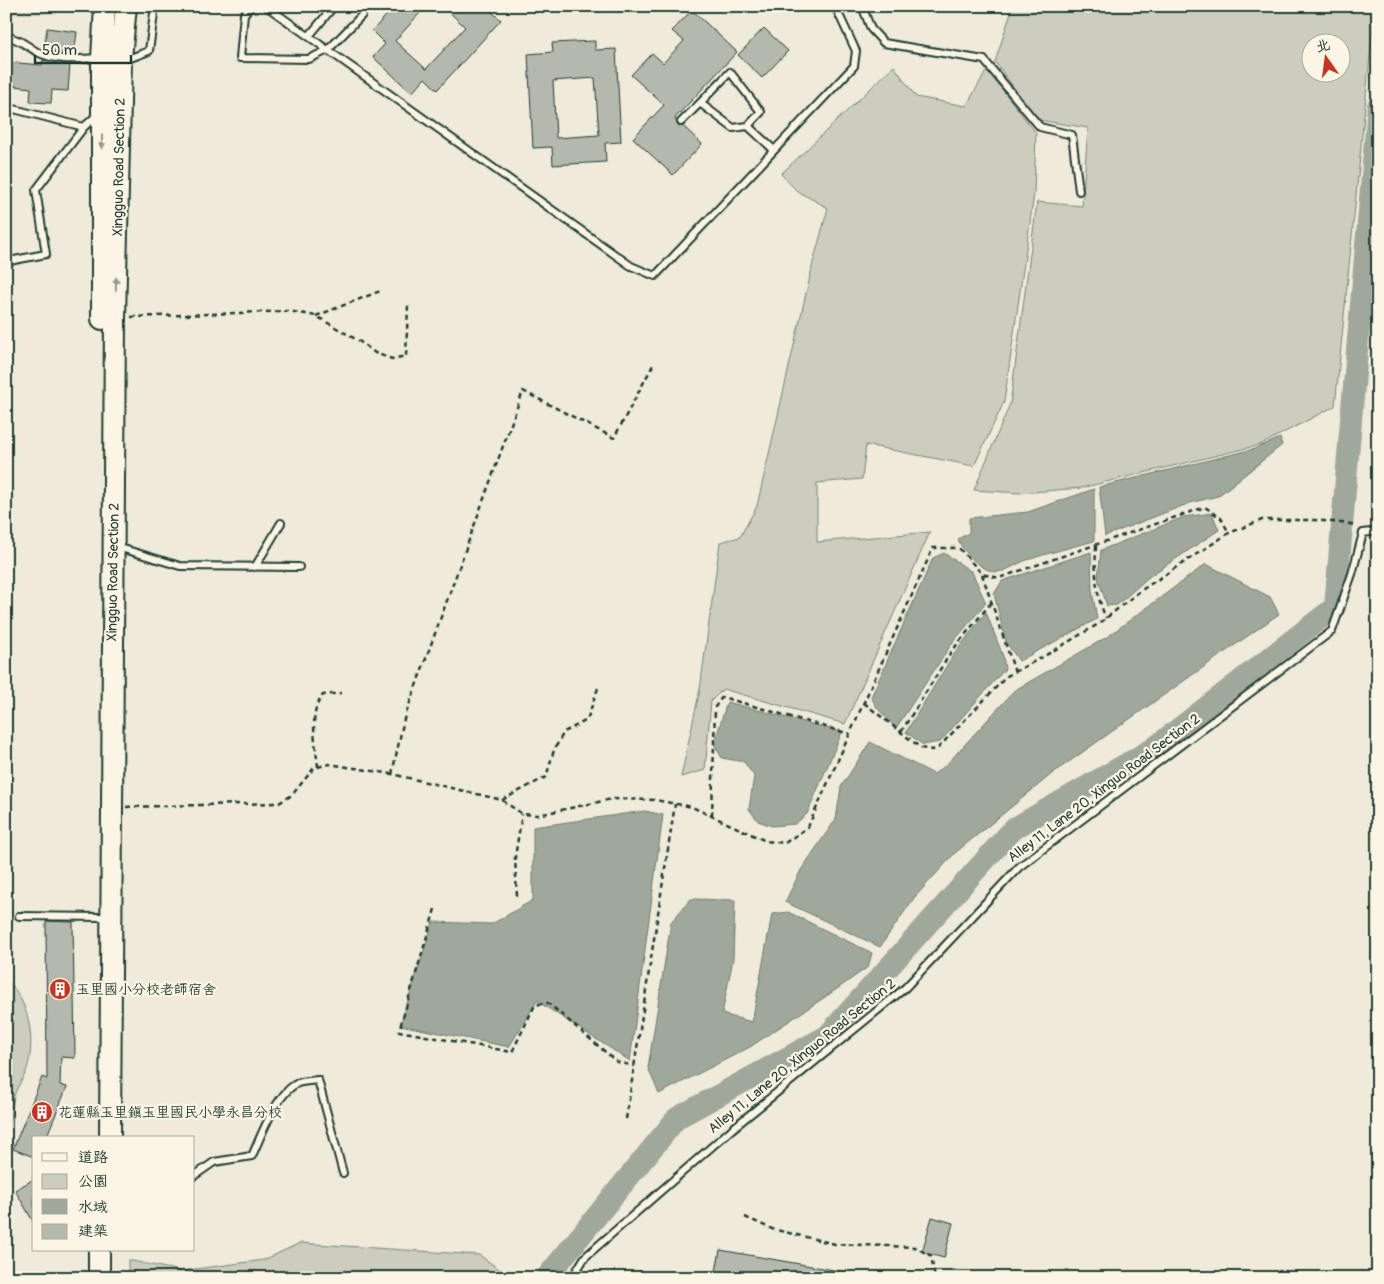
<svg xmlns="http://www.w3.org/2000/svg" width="1384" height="1284" font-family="Pangolin,'LXGW WenKai TC',sans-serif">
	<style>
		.built { fill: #dedbcc }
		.green { fill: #cccdbf; stroke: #76857a; fill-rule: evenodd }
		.water { fill: #9fa89a; stroke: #6c7d71 }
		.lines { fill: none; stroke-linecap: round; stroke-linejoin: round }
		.river { stroke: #9fa89a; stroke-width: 22 }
		.building { fill: #b5b9ad; stroke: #1f3d34; fill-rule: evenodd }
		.lane-casing { stroke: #1f3d34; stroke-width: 10 }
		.primary-casing { stroke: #1f3d34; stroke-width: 24 }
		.path { stroke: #1f3d34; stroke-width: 2.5; stroke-dasharray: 5 4; stroke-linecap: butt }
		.lane { stroke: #fcf5e5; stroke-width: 6 }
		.primary { stroke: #fcf5e5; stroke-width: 20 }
		.oneway { fill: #8e998c }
		.labels { text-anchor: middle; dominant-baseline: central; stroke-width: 4.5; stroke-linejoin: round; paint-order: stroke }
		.street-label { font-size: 14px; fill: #1f3d34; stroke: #fcf5e5 }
		.poi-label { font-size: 14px; fill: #1f3d34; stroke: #fcf5e5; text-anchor: start }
	</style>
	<rect width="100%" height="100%" fill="#efeada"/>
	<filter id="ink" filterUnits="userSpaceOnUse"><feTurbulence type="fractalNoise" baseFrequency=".02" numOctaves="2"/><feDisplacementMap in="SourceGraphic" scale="10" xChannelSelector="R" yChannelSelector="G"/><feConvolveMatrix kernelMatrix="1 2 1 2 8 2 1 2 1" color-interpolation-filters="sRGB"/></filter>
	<g filter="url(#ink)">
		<path class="built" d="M6,6H57V14L6,15Z"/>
		<path class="green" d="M1013,6H1375L1335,406L1260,445L1081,488L1020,493L974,490L1010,404L1037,202L1082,206L1088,128L1038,120L995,62ZM1312,42H1342V72H1312Z
			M894,66L916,97L966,106L987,70L1036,133L1034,194L1004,402L974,466L866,445L862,479L817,483V542L930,532L845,724L723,689L711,701L705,770L681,777L700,689L720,542L740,537L757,506L813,263L828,208L797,191L781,174Z
			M6,979C29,1001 36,1039 27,1069C24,1079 16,1087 14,1097C11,1110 9,1125 7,1139Z
			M300,1243L479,1255L512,1278H128V1260L180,1271L264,1260Z"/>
		<path class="water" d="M1280,438L1282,445L1218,496L1190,503L1105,536L1099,487L1254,449Z
			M1094,489V541C1071,547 1049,553 1027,560C1018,563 1007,571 998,572C983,573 962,551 958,539L969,533V518L1028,512Z
			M1212,513L1219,530L1150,576L1117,605L1107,606L1098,578L1101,550L1184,517Z
			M1091,552L1092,590L1097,619L1019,661L1006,642L994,594L1002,581Z
			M944,553L972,572L986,603L953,642L896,728L878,709L871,697L933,558Z
			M1206,564L1270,597L1279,614L1053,773L955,853L914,898L880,947L785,902L801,870L836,819L841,787L870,742L934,774L946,765L1015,690L1107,637Z
			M986,612L1003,656L1005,669L940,742L923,745L906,732L952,657Z
			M727,702L842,732L807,814L795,824L772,826L758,821L749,809L754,776L744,762L722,758L714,744Z
			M645,811L663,815L630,1061L537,1001L509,1047L400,1025L433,922L492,924L533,900V827Z
			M691,899L735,900L733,959L722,1014L752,1022L772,914L788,912L872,953L868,967L837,989L750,1047L659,1094L648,1068L671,922Z"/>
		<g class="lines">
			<path class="river" d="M546,1278L677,1118L827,1036L1013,829L1154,748L1335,607L1378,106"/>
		</g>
		<path class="building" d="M395,6H426L395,41L426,69L465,27L443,6H485L501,20L437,90L425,78L412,93L373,57L385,44L372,31Z
			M692,10L737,52L675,118L678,126H683L702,144L673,175L633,138L664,105L631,75L652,53L663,63L684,41L672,31Z
			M47,28L77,32L74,54L44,50Z
			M764,28L788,51L762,78L738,55Z
			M595,41V50L616,49L621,142L605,143L606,162L553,165L552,147L533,148L528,54L553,52L552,43ZM595,78L599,135L556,138L553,81Z
			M43,60L70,64L68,91L52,90L51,103L30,102L31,88L6,85V62L42,65Z
			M46,921L73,922L75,1058L61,1057L60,1085L67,1087L46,1138H34V1157L13,1149L42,1077L47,1079Z
			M34,1179V1223L15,1190Z
			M932,1217L953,1223L944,1258L922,1252Z
			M720,1250L845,1272V1278L715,1277Z"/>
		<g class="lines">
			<g class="lane-casing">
				<path id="lane" d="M251,6L244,14L240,58L309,59L328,50L362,15V6
					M266,6L631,266L655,276L854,66L856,51L835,6
					M862,6L871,29L884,43L984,60L1040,127L1072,135L1079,191
					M6,36C19,39 26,45 37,52C57,62 78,59 99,58
					M309,36L334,6
					M124,58L133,57L149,51L155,6
					M6,107L84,127
					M681,122L700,103
					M748,126L733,128L700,103L730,72L761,112L748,126L774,150
					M9,261L46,254L36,190L84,127L97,115
					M117,547L180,566L299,567
					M255,567L281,523
					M19,916L101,917
					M194,1176L214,1162L252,1156C261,1136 277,1092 298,1083C304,1081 312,1081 318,1080L343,1173
					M572,1278L585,1257L732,1129L905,988L1019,867L1332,631L1352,574L1363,533L1378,531"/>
			</g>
			<g class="primary-casing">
				<path id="primary" d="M102,319V58L105,6
					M110,1138L115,318L121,58L126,6
					M99,1278V1250"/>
			</g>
			<path class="path" d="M316,316L383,290
				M131,317L289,311L316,316L359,341L375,353L392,359L406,356L408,305
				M1096,546C1095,572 1095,594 1106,618
				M982,574L1015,672
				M864,703L921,748L932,750L938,748L1007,676L1041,658L1100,623L1140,591L1229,533L1262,520H1314L1351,524L1356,527
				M901,732L951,652L991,603
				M318,767C316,745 308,712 323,695L341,693
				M392,774L404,719L523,391L614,438L653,365
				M502,800L546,777L554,750L564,732L587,720L598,688
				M126,807L279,803L292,795L314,768L329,764L392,774L502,800L522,814L538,815L612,799L656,800L692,807L766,841L785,843L808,827L933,548H959L982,574L999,578L1205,507L1221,518L1229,533
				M712,816L715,707L722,697L850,734
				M517,896L515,857L522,814
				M435,909L399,1031L512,1052L535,1005L548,1003L617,1062L634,1066
				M626,1119L675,804
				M745,1217L772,1229L835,1244L915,1247L931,1256L935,1278"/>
			<use href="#lane" class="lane"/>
			<use href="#primary" class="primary"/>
		</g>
		<defs><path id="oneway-solid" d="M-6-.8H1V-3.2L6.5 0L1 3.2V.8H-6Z" transform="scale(1.25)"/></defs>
		<g class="oneway">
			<use href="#oneway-solid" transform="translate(102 142) rotate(90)"/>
			<use href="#oneway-solid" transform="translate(116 284) rotate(-88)"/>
		</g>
	</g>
	<defs>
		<g id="building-disc" transform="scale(1.125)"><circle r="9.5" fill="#c8321e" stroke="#fcf5e5"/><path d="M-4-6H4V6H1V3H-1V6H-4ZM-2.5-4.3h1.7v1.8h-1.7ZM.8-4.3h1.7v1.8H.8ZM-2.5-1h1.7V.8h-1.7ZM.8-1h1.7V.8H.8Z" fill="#fff"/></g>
	</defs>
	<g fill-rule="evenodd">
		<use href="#building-disc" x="60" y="989"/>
		<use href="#building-disc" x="42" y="1112"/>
	</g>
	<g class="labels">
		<g class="street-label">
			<text transform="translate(119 167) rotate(-89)">Xingguo Road Section 2</text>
			<text transform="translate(113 572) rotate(-89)">Xingguo Road Section 2</text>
			<text transform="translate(1104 788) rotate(-37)">Alley 11, Lane 20, Xinguo Road Section 2</text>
			<text transform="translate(802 1056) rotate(-39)">Alley 11, Lane 20, Xinguo Road Section 2</text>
		</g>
		<g class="poi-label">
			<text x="76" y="989">玉里國小分校老師宿舍</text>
			<text x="58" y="1112">花蓮縣玉里鎮玉里國民小學永昌分校</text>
		</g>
	</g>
	<rect width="1384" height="1284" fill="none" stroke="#fcf5e5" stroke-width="25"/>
	<rect x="12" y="12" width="1359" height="1259" fill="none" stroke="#1f3d34" stroke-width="2" filter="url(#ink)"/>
	<rect x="32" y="1136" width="162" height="115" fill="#fcf5e5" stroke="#a4ab9e"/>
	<rect x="42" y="1153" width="25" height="8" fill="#fcf5e5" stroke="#a4ab9e"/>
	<text x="78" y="1162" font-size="15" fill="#1f3d34">道路</text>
	<rect x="42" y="1174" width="25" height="15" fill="#cccdbf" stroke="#a4ab9e"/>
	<text x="78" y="1186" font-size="15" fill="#1f3d34">公園</text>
	<rect x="42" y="1199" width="25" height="15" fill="#9fa89a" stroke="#a4ab9e"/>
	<text x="78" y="1212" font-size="15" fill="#1f3d34">水域</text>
	<rect x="42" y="1224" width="25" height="15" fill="#b5b9ad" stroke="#a4ab9e"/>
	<text x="78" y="1236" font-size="15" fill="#1f3d34">建築</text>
	<g transform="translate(1326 58) rotate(346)"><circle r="24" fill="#fcf5e5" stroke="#a4ab9e"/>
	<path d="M0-4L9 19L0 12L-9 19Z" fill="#c8321e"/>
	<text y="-8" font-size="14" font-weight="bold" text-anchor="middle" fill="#1f3d34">北</text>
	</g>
	<path d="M35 55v8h96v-8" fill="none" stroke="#1f3d34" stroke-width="2.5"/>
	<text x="42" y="55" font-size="15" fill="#1f3d34" stroke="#fcf5e5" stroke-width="4" paint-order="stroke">50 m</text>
</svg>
